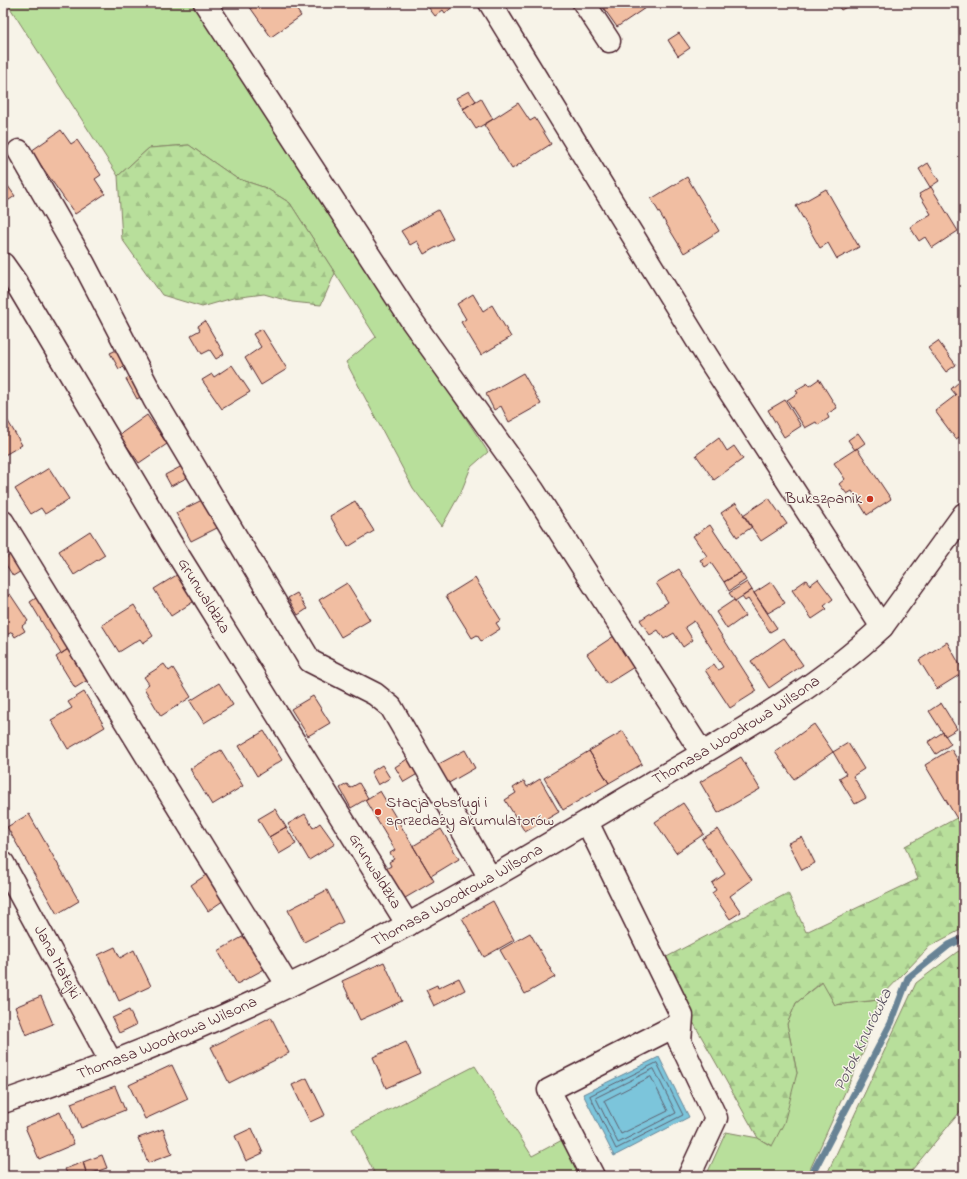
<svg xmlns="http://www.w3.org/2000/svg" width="967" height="1179" font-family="'Indie Flower',sans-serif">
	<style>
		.green { fill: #b8df9b; stroke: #817f63 }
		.forest { fill: url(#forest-firs); stroke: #817f63 }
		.water { fill: #7bc5db; stroke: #678395 }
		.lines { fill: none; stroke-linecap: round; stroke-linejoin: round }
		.shore { stroke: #5e6171; stroke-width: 1 }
		.stream { stroke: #678395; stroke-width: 7 }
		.building { fill: #f1bea2; stroke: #4a1f2b }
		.minor-casing { stroke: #4a1f2b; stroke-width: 25 }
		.minor { stroke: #f7f3e8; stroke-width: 22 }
		.poi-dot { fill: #c8321e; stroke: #f7f3e8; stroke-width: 1.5 }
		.labels { text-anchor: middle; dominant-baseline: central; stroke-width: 3; stroke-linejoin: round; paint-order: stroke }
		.poi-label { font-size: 16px; fill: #4a1f2b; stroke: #f7f3e8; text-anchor: end }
		.street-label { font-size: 16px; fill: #4a1f2b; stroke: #f7f3e8 }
		.water-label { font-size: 17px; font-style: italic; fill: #595160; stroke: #f7f3e8 }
	</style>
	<defs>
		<pattern id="forest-firs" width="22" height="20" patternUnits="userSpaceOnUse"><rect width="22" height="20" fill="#b8df9b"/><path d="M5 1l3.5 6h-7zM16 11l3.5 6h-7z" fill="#a0bf86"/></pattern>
	</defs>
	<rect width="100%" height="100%" fill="#f7f3e8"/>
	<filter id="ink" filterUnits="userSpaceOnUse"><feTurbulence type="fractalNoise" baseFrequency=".025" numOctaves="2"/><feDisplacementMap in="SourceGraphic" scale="8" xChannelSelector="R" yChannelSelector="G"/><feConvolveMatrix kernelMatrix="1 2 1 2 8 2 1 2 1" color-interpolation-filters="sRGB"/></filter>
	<g filter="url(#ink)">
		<path class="green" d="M7,3H195L488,452L471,467L461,492L442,526L413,488L346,362L376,337L290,203L266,188L236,178L189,145L149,148L118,176Z
			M823,982L835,1005L878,1000L865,1048L807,1176H706L726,1132L758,1138L771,1146L797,1073L787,1024L796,1003Z
			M475,1066L532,1156L564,1139L583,1176H376L352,1129Z"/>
		<path class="forest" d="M189,145L236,178L266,188L290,203L335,273L321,305L292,302L264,294L233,298L202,307L162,295L122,239L118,176L149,148Z
			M964,814V928L930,946L878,1000L835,1005L822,982L796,1003L787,1024L797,1073L784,1123L772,1146L758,1138L659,961L788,893L806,932L918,879L905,846Z
			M964,949V1107L907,1176H826L916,983L957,952Z"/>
		<path class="water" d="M659,1057L689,1117L614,1156L583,1094Z"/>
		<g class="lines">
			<path class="shore" d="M657,1063L683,1115L616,1149L590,1096Z
				M654,1069L676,1113L618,1143L596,1098Z
				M651,1077L668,1111L621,1134L604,1101Z"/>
			<path class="stream" d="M811,1176L891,1023L908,978L949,945L964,938"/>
		</g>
		<path class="building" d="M247,3H292L301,16L271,37Z
			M425,3H458L445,13L443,10L435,16Z
			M600,3H647L648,6L617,27Z
			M836,3H854L841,10Z
			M679,33L690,48L678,56L668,40Z
			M469,91L476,101L463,109L456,98Z
			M481,98L493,119L476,129L463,109Z
			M518,103L530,121L535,118L551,144L512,169L484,125Z
			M61,130L71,144L77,140L101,175L95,179L105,194L75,214L31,151Z
			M3,141L13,154L3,162Z
			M928,163L939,181L930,187L919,169Z
			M687,177L719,231L684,253L651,199Z
			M3,179L15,196L3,204Z
			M931,187L958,231L932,248L925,237L919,241L910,227L931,214L919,194Z
			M826,189L859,247L837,259L828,243L820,248L796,206Z
			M438,210L453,238L424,254L417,241L410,245L401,231Z
			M473,294L483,311L492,305L511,337L481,355L461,322L466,319L457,304Z
			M205,321L224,354L216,359L210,350L202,354L191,335L200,330L198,326Z
			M262,329L287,369L261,385L245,358L261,347L253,334Z
			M938,341L956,365L946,372L928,348Z
			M123,347L131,362L119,369L110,353Z
			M232,365L250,392L222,409L202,380L212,374L214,377Z
			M136,373L147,393L137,399L126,379Z
			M523,373L541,404L509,422L501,406L494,410L486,394Z
			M819,379L837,408L827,414L829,418L818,425L816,422L805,428L787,400L798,393L796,390L808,383L809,386Z
			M959,382L964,389V434L956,439L935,411L956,395L951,389Z
			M785,400L801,426L784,437L768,410Z
			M147,415L167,444L139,463L119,435Z
			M6,418L22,445L3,456V419Z
			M858,433L865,443L855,450L848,440Z
			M719,438L727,451L734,446L743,459L714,480L696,455Z
			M857,448L891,499L867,515L852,491L847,494L839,484L845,479L834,463Z
			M184,465L190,476L171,486L165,475Z
			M49,468L69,499L45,514L41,508L31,514L15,489Z
			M206,498L221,526L191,541L176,513Z
			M769,498L787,524L761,541L743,515Z
			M355,501L374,531L348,547L330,516Z
			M736,503L752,527L737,537L721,513Z
			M710,525L741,572L724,582L711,563L705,567L700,560L707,556L693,536Z
			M90,531L105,555L74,575L59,551Z
			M13,553L23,570L13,576L3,560Z
			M679,569L757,691L730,708L705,670L714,664L718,670L723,667L694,621L685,627L693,640L683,647L674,633L664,639L658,630L650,635L640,620L668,602L656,583Z
			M741,572L746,580L729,591L724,582Z
			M180,573L196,600L171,616L154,589Z
			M475,578L501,620L496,623L500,629L481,641L477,635L472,638L446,596Z
			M818,579L833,599L824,606L827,609L812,619L792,590L806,580L810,585Z
			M747,582L752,590L735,601L729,593Z
			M771,582L785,603L768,613L754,593Z
			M347,583L370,620L341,637L319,600Z
			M752,590L777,628L770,632L748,599L745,601L742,597Z
			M297,593L307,609L298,615L288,598Z
			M10,594L28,621L22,626L25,631L15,637L12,632L3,637V599Z
			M39,596L71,647L61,654L30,602Z
			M734,600L745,616L727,629L716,612Z
			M134,605L153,636L143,643L140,639L119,652L102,625Z
			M614,636L634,667L607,684L587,654Z
			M784,638L803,665L769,688L751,661Z
			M947,642L964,672L937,689L919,660Z
			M71,647L91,678L75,688L56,657Z
			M164,664L169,671L173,668L191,697L161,716L144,688L149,684L144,677Z
			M219,683L233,705L204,723L190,701Z
			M84,692L105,727L68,749L51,720L72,708L68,702Z
			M313,696L330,723L308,736L291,709Z
			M941,703L957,729L945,736L929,711Z
			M814,724L833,752L794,779L775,752Z
			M264,731L282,760L257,776L239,746Z
			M623,731L642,764L609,783L589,751Z
			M943,732L951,744L936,754L928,742Z
			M848,743L864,769L853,776L866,798L855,804L839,778L846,774L833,752Z
			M951,749L964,770V819L959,822L925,765Z
			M221,750L243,786L212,805L190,769Z
			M465,750L475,768L447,784L437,765Z
			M589,751L609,783L563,810L544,778Z
			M412,756L421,772L404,782L395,767Z
			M741,757L760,789L718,813L700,782Z
			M382,765L390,778L378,785L371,772Z
			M540,779L559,812L525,832L505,800L516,793L513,788L524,781L527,787Z
			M359,783L368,798L351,808L340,788L347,784L350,788Z
			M380,791L434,881L400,901L382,871L391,866L389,862L394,859L390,853L395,850L365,800Z
			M683,803L704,834L676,853L655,822Z
			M275,809L286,827L269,837L258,819Z
			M29,814L79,901L57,914L7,827Z
			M305,814L313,828L320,823L335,844L309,860L288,824Z
			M286,827L296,844L279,854L269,837Z
			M441,829L459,859L431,876L413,846Z
			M718,829L752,880L730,896L741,912L730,919L712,893L716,890L712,883L725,874L702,839Z
			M802,837L815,863L802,870L788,843Z
			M212,871L230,896L208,911L191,885Z
			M327,890L343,922L304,942L288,910Z
			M493,901L514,940L484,957L462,918Z
			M251,932L270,966L237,984L218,951Z
			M530,933L555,977L525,994L500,950Z
			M115,947L120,958L134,950L151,986L119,1001L98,955Z
			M384,962L402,1001L360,1020L342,981Z
			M459,978L465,990L434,1006L426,990L437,985L438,988Z
			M41,996L53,1024L26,1035L15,1007Z
			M129,1010L136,1025L119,1033L112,1018Z
			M271,1017L289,1053L229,1083L211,1047Z
			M406,1042L420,1073L386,1088L373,1057Z
			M172,1065L188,1099L145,1119L129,1085Z
			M307,1078L325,1115L310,1122L292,1085Z
			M115,1086L125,1110L81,1128L71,1103Z
			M60,1112L74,1144L39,1159L25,1127Z
			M252,1128L263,1153L246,1161L235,1136Z
			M163,1129L172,1154L148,1163L138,1138Z
			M102,1155L107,1168L87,1175L83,1162Z
			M83,1162L87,1175L68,1176L65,1169Z"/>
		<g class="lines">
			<g class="minor-casing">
				<g id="minor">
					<path d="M205,3L412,321L533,490L702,753"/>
					<path d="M490,3L708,358L882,627"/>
					<path d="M584,3L609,41"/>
					<path d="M19,151L84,264L154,399L310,661L375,694L391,707L490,878"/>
					<path id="s1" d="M3,264L15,281L170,542L408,925"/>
					<path d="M3,522L288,986"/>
					<path d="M587,822L682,1016L680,1042"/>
					<path id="s2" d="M3,863L111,1062"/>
					<path id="s3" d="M3,1102C100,1069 195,1031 288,986C407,929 521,861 635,793C720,742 810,695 882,627L964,514"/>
					<path d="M593,1176L549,1090L673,1027L716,1118L689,1176"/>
				</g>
			</g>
			<use href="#minor" class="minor"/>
		</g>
	</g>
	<g class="poi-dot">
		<circle cx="870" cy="499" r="4"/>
		<circle cx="378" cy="812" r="4"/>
	</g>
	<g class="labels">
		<g class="poi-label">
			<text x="862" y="499">Bukszpanik</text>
			<text x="386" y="803" text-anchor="start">Stacja obsługi i<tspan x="386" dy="18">sprzedaży akumulatorów</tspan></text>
		</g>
		<g class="street-label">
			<text stroke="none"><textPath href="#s1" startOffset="388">Grunwaldzka</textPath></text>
			<text stroke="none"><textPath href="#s3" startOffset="824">Thomasa Woodrowa Wilsona</textPath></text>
			<text stroke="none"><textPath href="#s1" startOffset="712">Grunwaldzka</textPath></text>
			<text stroke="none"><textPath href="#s3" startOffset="500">Thomasa Woodrowa Wilsona</textPath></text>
			<text stroke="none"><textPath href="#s2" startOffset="113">Jana Matejki</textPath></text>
			<text stroke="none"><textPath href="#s3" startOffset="176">Thomasa Woodrowa Wilsona</textPath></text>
		</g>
		<g class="water-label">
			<text transform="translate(863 1040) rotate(-64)">Potok Knurówka</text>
		</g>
	</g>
	<rect width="967" height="1179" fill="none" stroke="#f7f3e8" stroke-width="16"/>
	<rect x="8" y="8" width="951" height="1163" fill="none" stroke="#4a1f2b" stroke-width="1.5" filter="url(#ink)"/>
</svg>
